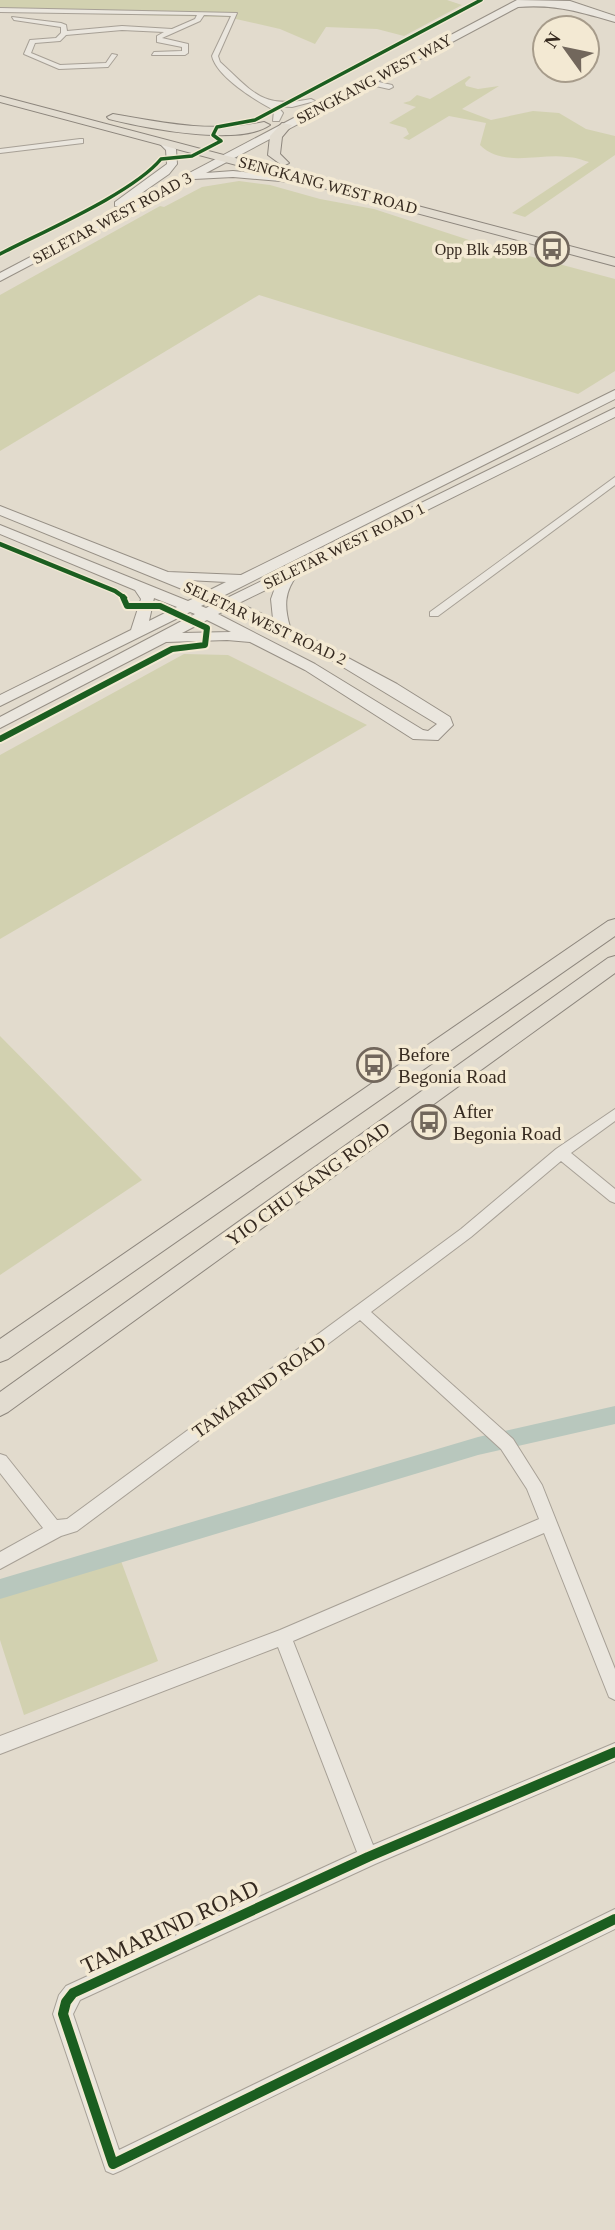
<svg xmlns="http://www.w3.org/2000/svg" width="615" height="2230" font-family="Georgia,serif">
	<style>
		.green { fill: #d2d1b0 }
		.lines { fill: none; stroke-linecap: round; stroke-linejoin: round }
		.canal { fill: #b8c7bd; fill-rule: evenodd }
		.street-casing { stroke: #a7a096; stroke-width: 2 }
		.secondary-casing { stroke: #979086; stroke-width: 2 }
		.primary-casing { stroke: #8d867d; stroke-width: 2 }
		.street { fill: #eae6de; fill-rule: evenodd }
		.secondary { fill: #eae6de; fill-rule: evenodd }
		.primary { fill: #e2dcd0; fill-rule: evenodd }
		.cycleway-far3-casing { stroke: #f3e9d3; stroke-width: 6 }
		.cycleway-far2-casing { stroke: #f3e9d3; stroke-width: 7 }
		.cycleway-far1-casing { stroke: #f3e9d3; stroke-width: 10 }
		.cycleway-casing { stroke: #f3e9d3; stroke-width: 14 }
		.cycleway-far3 { stroke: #1b5e20; stroke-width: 3.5 }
		.cycleway-far2 { stroke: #1b5e20; stroke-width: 4.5 }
		.cycleway-far1 { stroke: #1b5e20; stroke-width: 6 }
		.cycleway { stroke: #1b5e20; stroke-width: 10 }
		.labels { text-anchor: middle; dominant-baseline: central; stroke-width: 7; stroke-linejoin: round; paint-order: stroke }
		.far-street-label { font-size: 16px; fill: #35291f; stroke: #f3e9d3 }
		.far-poi-label { font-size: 16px; fill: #35291f; stroke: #f3e9d3; text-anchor: end }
		.poi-label { font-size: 19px; fill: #35291f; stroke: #f3e9d3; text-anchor: start }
		.street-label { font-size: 19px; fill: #35291f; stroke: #f3e9d3 }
		.near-street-label { font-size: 23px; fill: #35291f; stroke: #f3e9d3 }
	</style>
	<rect width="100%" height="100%" fill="#e2dbcd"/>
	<path class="green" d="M0,0H447L462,5L404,36L377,29L326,27L315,44L280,29L227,17L0,12Z
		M469,76L471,77L465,83L466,86L478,89L499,86L462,109L491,120L533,111L559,113L586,129L615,136V155L525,217L512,213L589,162C582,160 575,157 567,157C540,153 503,168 480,145L486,123L449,116L409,140L403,138L409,134L406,128L389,123L416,107L403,103L410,101L417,95L430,99Z
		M239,181L270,185L320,199L374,209L469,240L615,279V371L578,394L259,295L0,451V295L160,206L164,207L202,187Z
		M184,654L228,655L367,725L0,939V755Z
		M0,1036L142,1180L0,1275Z
		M121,1561L158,1661L24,1715L0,1640V1597Z"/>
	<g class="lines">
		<path class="canal" d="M615,1406V1424L478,1455L0,1599V1579L478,1437Z"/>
		<g class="street-casing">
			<path id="street" d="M0,8L237,13L218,56L220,62C254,93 262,109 311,99L315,101L292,107L277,106L283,113L279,121H273L274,110C255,100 217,77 212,56L231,16L204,15L200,21L162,38L188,44V53L185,55H152L154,52L182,51V47L157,42V36L164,32L122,30L66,35L60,41L35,43L31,53L60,65L106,63L112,54L117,55L108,67L59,69L24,54L30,40L56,38L61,33V27L14,20L12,17L61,23L66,25L67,31L122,26L172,29L195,19L197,15L0,12Z
				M370,80L392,85L393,87L389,89L367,84Z
				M80,139H83V143L0,153V149Z
				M615,477V485L438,616H430V612Z
				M615,1109V1121L571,1153L615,1189V1203L610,1201L561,1161L471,1237L371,1312L513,1439L542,1485L615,1669V1700L609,1697L544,1533L293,1641L373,1845L615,1743V1761L375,1864L80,2000L73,2014L119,2150L615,1909V1929L120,2171L113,2174L106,2171L53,2014L59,1995L66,1986L357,1852L278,1647L0,1754V1736L280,1630L539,1519L527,1489L501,1449L360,1320L77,1531L61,1536L0,1569V1552L43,1528L0,1473V1454L6,1456L57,1520L67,1519L461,1229L556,1149Z"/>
		</g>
		<g class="secondary-casing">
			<path id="secondary" d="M517,0L570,1L615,16V22C579,12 556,4 518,7L206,173L233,171L311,179L315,180V184L233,177L194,179L0,281V273Z
				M165,141L176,149L177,164L169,174L123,206H115V202L167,164L166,150L160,144Z
				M615,390V399L223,596L227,598L615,408V417L298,574C284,592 284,606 290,627L397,684L450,717L453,725L438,740L413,739L305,670L250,642L227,640L166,642L0,728V717L195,614L190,612L0,706V695L131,630L141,599L135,590L0,534V525L188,601L199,596L0,515V506L168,572L241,575ZM187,580L226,582L210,590ZM276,585L271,599L273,619L239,603ZM154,598L177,607L149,621ZM211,601L216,603L206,608L201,606ZM228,609L333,661L437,724L428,731L423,730L315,664L218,614ZM207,620L231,632L182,633Z"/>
		</g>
		<g class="primary-casing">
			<path id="primary" d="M0,96L615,258V266L0,102Z
				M113,114C164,123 212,133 264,122L270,125C239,147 145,128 109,119L107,117Z
				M282,123L292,125L282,137L280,154L289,163L283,166L268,155L270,136Z
				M615,919V936L8,1359L0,1362V1339L608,921Z
				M615,956V973L8,1412L0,1416V1392L608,958Z"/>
		</g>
		<use href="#street" class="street"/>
		<use href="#secondary" class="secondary"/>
		<use href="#primary" class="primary"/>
		<g class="cycleway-far3-casing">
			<path id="cycleway-far3" d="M0,254C42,232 133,193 161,159L192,156L221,141L213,135L217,127L255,120L481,0"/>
		</g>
		<g class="cycleway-far2-casing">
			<path id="cycleway-far2" d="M0,544L115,591L125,598"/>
		</g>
		<g class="cycleway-far1-casing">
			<path id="cycleway-far1" d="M0,739L172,649L205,645L207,628L160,606H127L123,597"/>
		</g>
		<g class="cycleway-casing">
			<path id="cycleway" d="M615,1752L368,1857L73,1993L66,2002L63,2014L113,2164L615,1919"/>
		</g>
		<use href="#cycleway-far3" class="cycleway-far3"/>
		<use href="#cycleway-far2" class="cycleway-far2"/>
		<use href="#cycleway-far1" class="cycleway-far1"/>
		<use href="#cycleway" class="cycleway"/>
	</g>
	<defs>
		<g id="bus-ring" transform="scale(1.75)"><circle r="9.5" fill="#f3e9d3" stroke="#72675c" stroke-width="1.5"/><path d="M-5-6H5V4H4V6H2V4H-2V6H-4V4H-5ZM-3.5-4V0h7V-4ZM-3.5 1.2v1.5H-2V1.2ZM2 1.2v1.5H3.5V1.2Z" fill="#72675c"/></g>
	</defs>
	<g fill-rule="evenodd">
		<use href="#bus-ring" x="552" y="249"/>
		<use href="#bus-ring" x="374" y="1065"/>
		<use href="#bus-ring" x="429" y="1122"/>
	</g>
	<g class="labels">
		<g class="far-street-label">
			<text transform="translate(374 79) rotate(-28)">SENGKANG WEST WAY</text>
			<text transform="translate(328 185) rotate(15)">SENGKANG WEST ROAD</text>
			<text transform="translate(112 218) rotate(-28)">SELETAR WEST ROAD 3</text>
			<text transform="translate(344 546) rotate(-26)">SELETAR WEST ROAD 1</text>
			<text transform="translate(265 623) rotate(25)">SELETAR WEST ROAD 2</text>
		</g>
		<g class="far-poi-label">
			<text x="528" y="249">Opp Blk 459B</text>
		</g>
		<g class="poi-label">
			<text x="398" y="1054">Before<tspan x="398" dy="22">Begonia Road</tspan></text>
			<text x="453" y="1111">After<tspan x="453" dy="22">Begonia Road</tspan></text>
		</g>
		<g class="street-label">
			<text transform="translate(308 1184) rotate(-36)">YIO CHU KANG ROAD</text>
			<text transform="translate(259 1387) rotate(-36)">TAMARIND ROAD</text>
		</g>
		<g class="near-street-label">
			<text transform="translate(170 1927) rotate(-25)">TAMARIND ROAD</text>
		</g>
	</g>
	<g transform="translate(566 49) rotate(303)"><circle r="33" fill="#f3e9d3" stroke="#a79c8b" stroke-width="2"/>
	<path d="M0-5L12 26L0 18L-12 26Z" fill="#72675c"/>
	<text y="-10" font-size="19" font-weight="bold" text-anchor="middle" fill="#35291f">N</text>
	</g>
</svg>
